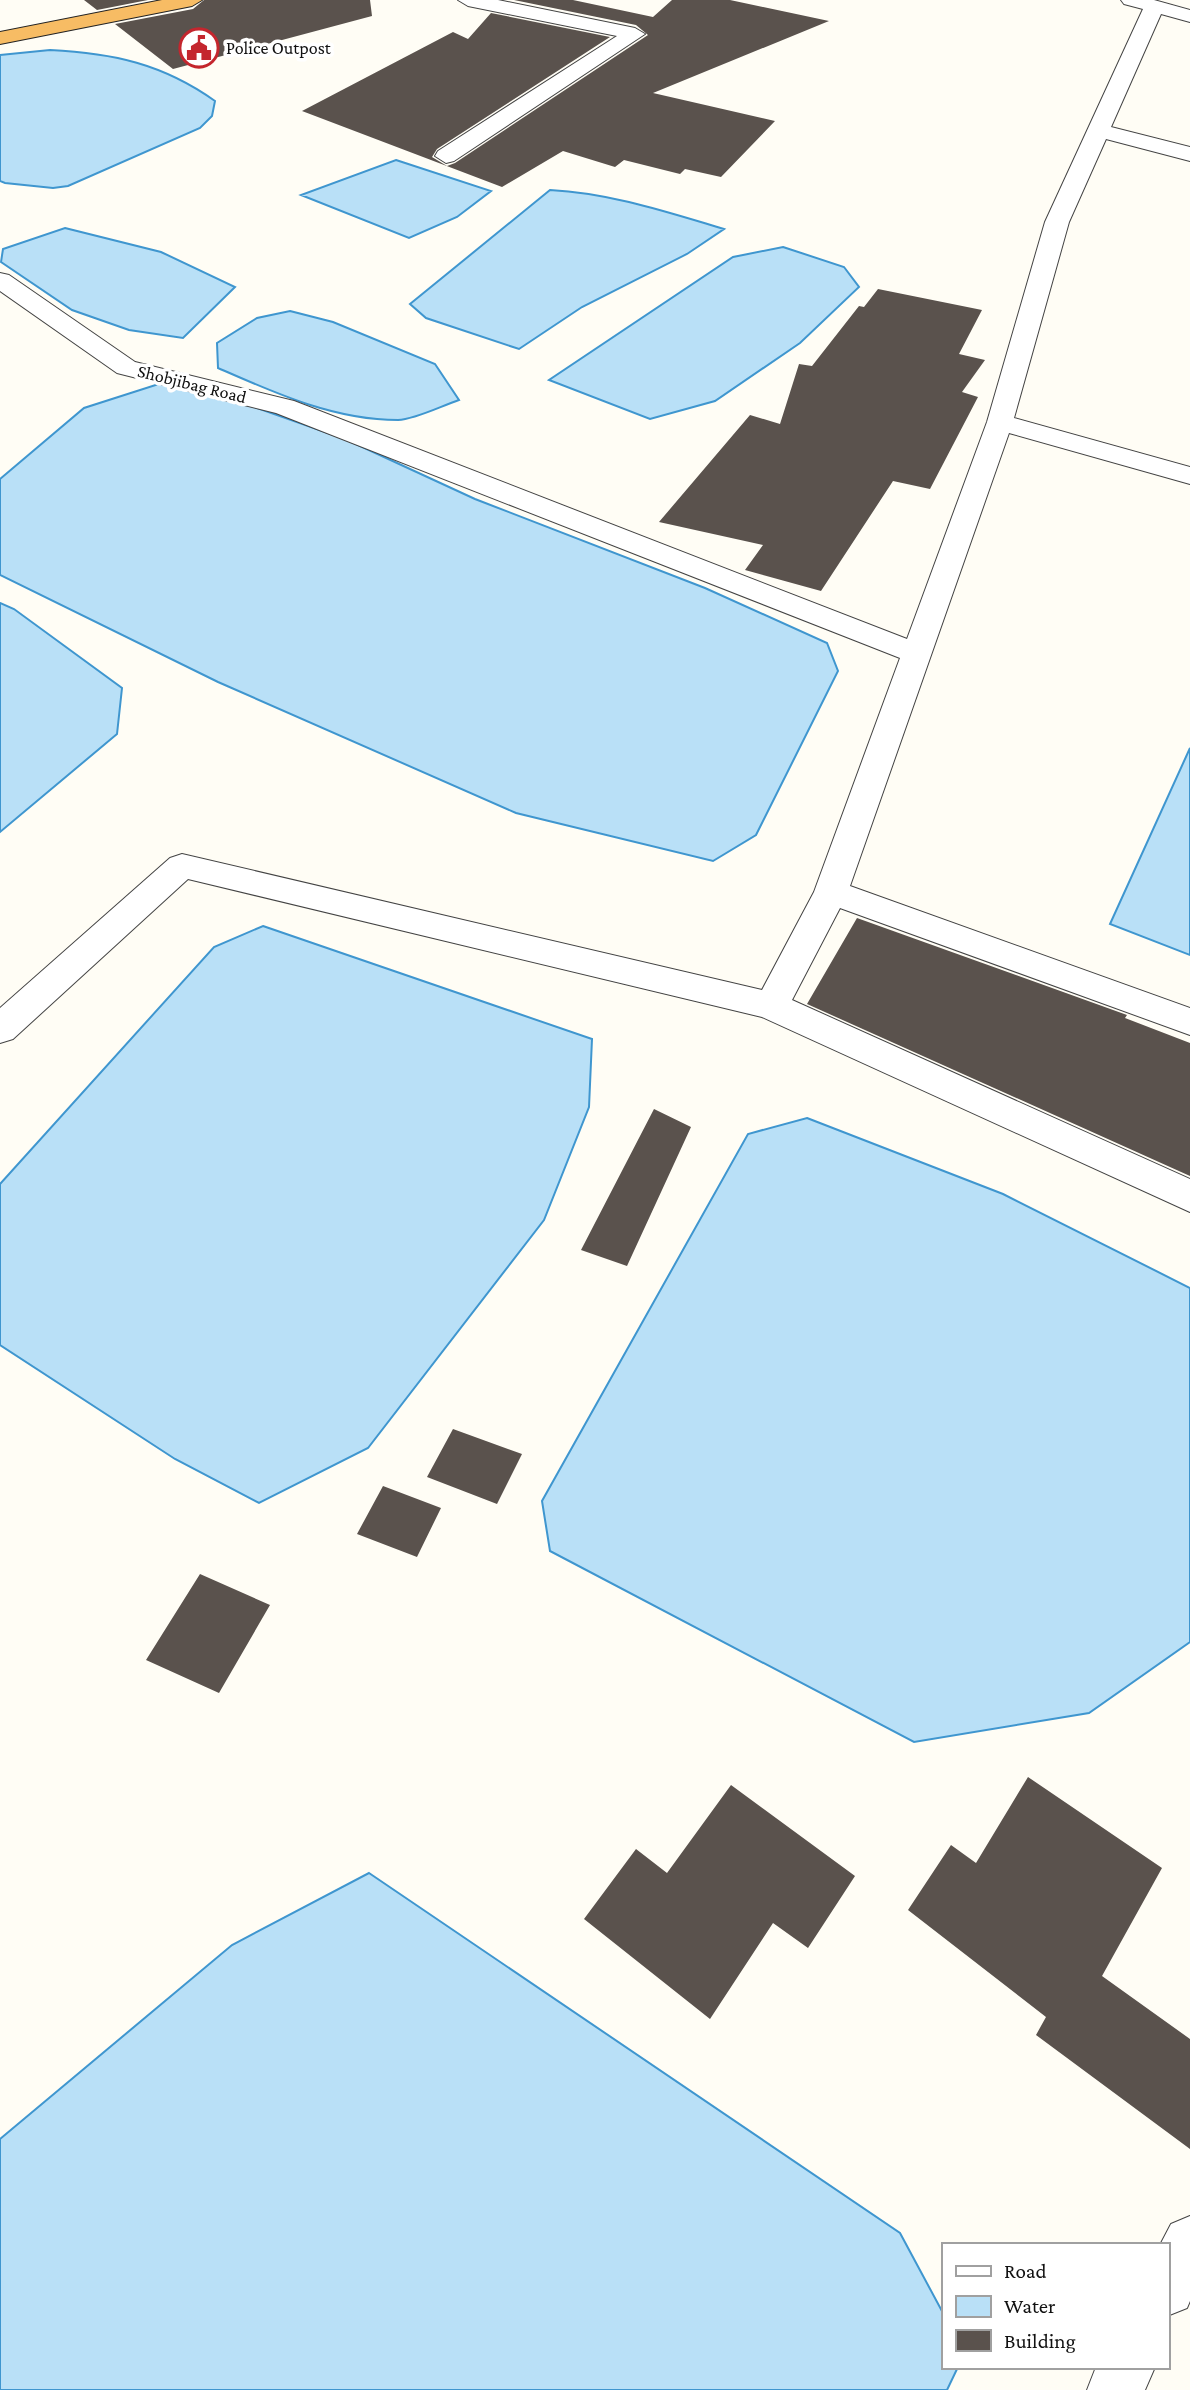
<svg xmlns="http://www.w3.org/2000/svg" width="1190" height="2390" font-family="'Crimson Pro',serif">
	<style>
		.water { fill: #b9e0f7; stroke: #3f96cf; stroke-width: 2 }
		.building { fill: #5a524d }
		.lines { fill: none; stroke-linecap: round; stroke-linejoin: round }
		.minor-casing { stroke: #444; stroke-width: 2 }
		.trunk-casing { stroke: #222; stroke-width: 2 }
		.minor { fill: #fff; fill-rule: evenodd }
		.trunk { fill: #f7bc64; fill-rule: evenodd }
		.labels { text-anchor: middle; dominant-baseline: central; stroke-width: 7; stroke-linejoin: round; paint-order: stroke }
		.far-poi-label { font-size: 18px; fill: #111; stroke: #fff; text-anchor: start }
		.far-street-label { font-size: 18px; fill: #111; stroke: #fff }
	</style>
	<rect width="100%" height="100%" fill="#fffdf5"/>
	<path class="water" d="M50,50C113,53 163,64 215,101L212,116L200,128L68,186L53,188L5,183L0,181V55Z
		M396,160L491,191L457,217L409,238L301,195Z
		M550,190C610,193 667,212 724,229L687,254L582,307L519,349L426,318L410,304Z
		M65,228L161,252L235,287L183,338L129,330L72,310L1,262L3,249Z
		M783,247L844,267L859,287L800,343L715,401L650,419L549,380L733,257Z
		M290,311L333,322L435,364L459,400C441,406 416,419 398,420C334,420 275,393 218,368L217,343L257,318Z
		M168,381L212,392L345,439L475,499L705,588L827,643L838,671L756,835L713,861L516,813L218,682L0,575V479L84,408Z
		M0,603L14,609L122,688L117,734L0,832Z
		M1190,748V955L1110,924Z
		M263,926L592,1039L589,1107L544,1220L368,1448L259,1503L175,1459L0,1345V1184L214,947Z
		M807,1118L1003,1194L1190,1288V1642L1089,1713L914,1742L550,1551L542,1501L748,1134Z
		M369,1873L900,2233L943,2313V2367H958L947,2390H0V2139L232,1945Z"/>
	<path class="building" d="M84,0H148L97,10Z
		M204,0H370L372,16L173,69L115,24L193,9Z
		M514,0H573L653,17L672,0H730L829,21L653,93L775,121L721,177L685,169L680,174L624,160L615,167L563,151L502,187L302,111L453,32L468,39L491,13L610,37L437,149L432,157L447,166L455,163L648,35L636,25Z
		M878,289L982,310L959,354L985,360L962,392L978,397L930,489L893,481L821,591L745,570L763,545L659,522L750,415L780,424L799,364L812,366L859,306L864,307Z
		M857,918L1127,1015L1125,1018L1190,1043V1176L807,1004Z
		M654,1109L691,1127L627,1266L581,1250Z
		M453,1429L522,1454L497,1504L427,1477Z
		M383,1486L441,1508L417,1557L357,1534Z
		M200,1574L270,1605L219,1693L146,1660Z
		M1028,1777L1162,1868L1102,1976L1190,2039V2149L1036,2035L1046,2017L908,1910L951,1845L976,1863Z
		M731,1785L855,1876L808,1948L773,1923L710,2019L584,1919L636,1849L667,1873Z"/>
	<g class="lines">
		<g class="minor-casing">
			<path id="minor" d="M458,0H498L635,28L645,34L454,161L446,163L435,156L438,151L617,36L468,6Z
				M1121,0H1154L1190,10V22L1161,14L1111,127L1190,147V161L1106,139L1069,222L1014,418L1190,467V484L1009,433L850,886L1190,1008V1035L840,908L792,1000L1190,1179V1212L762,1017L188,879L13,1039L0,1043V1008L170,858L182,854L762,990L814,892L900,658L276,413L117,373L0,291V273L9,275L135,362L294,401L907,639L987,422L1045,222L1143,9L1124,4Z
				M1190,2216V2301L1187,2308L1167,2316V2245H1160L1171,2224Z
				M1096,2367H1155L1145,2390H1087Z"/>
		</g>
		<g class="trunk-casing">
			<path id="trunk" d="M162,0H202L192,6L0,44V32Z"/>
		</g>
		<use href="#minor" class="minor"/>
		<use href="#trunk" class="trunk"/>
	</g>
	<defs>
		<g id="civic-ring" transform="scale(2.0125)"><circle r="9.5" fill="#fff" stroke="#c4262e" stroke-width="1.5"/><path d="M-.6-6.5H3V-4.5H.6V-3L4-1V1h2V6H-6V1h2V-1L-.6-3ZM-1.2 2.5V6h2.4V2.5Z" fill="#c4262e"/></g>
	</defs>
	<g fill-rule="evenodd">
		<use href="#civic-ring" x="199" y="48"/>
	</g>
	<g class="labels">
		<g class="far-poi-label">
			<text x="226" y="48">Police Outpost</text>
		</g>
		<g class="far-street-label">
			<text transform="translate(192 384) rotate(14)">Shobjibag Road</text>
		</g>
	</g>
	<rect x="942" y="2243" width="228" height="126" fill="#ffffff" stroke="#a0a0a0" stroke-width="2"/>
	<rect x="956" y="2266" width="35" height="10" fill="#ffffff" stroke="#a0a0a0" stroke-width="2"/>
	<text x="1004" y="2278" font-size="21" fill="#111111">Road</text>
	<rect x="956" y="2296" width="35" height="21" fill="#b9e0f7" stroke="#a0a0a0" stroke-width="2"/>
	<text x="1004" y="2313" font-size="21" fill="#111111">Water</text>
	<rect x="956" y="2330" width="35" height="21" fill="#5a524d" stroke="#a0a0a0" stroke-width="2"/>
	<text x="1004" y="2348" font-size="21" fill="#111111">Building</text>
</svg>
